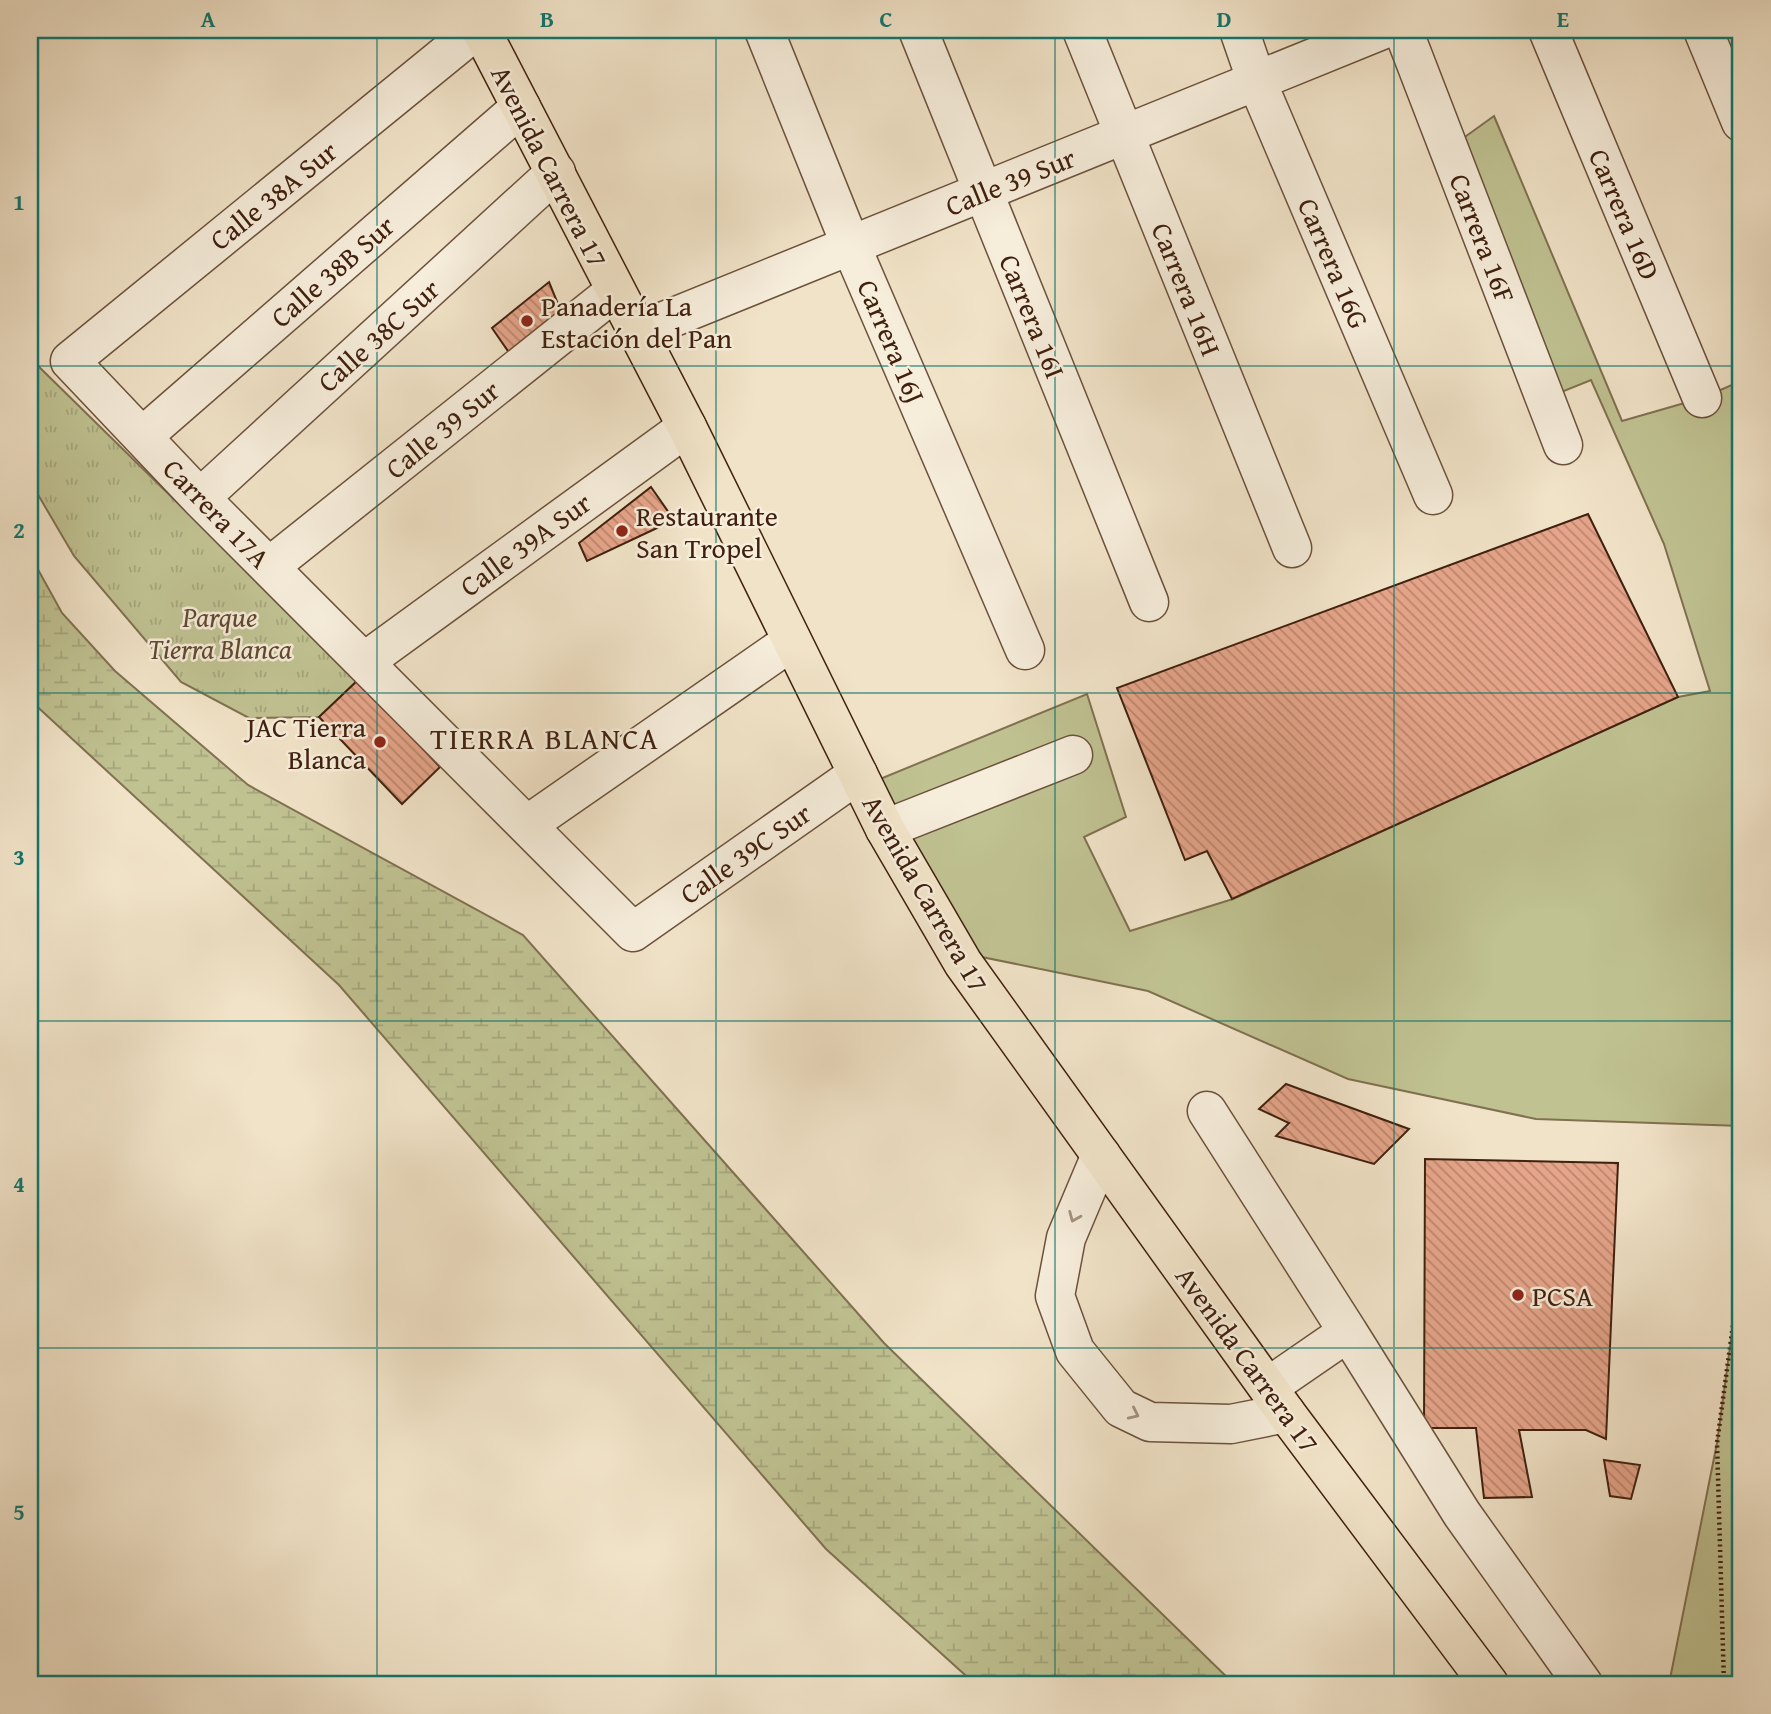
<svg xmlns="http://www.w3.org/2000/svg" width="1771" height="1714" font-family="'Gentium Book Plus',serif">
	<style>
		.grass { fill: #c0c292; stroke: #807150; stroke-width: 2 }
		.wetland { fill: url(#wetland-marsh); stroke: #807150; stroke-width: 2 }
		.park { fill: url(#park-tufts); stroke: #807150; stroke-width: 2 }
		.building { fill: url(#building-back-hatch); stroke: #40200e; stroke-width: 2 }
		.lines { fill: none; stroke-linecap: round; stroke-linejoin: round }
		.minor-casing { stroke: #6c513c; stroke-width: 41 }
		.major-casing { stroke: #40200e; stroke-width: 41 }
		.path { stroke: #40200e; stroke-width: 4.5; stroke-dasharray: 2 3.5; stroke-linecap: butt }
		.minor { stroke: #f6eddb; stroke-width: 38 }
		.major { stroke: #f1e3c8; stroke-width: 38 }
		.oneway { stroke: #a4917f }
		.grid { fill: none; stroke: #0f766e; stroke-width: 2; stroke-opacity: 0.55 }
		.poi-dot { fill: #8f2418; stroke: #f6eddb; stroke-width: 2.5 }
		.labels { text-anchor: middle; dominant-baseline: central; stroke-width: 5; stroke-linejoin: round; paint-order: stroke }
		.street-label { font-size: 28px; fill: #40200e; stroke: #f6eddb }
		.poi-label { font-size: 28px; fill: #40200e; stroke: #f6eddb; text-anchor: start }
		.park-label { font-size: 28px; font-style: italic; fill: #60482f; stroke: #f6eddb }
		.neighbourhood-label { font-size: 30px; letter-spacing: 2px; fill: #40200e; stroke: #f6eddb }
		.neatline { fill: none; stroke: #0f766e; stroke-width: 2.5 }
		.grid-label { font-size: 23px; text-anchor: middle; font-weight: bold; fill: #0f766e }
	</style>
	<defs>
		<pattern id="wetland-marsh" width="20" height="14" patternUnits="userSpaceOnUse" patternTransform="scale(1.75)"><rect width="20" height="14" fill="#c0c292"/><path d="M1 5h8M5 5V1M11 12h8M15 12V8" fill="none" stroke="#a6a67d"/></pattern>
		<pattern id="park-tufts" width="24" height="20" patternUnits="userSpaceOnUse" patternTransform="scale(1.75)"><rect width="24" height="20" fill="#c0c292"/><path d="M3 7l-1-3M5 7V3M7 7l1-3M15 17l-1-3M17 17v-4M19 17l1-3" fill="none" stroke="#a6a67d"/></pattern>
		<pattern id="building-back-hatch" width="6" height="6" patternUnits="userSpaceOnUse" patternTransform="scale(1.75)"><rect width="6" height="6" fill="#e6a58a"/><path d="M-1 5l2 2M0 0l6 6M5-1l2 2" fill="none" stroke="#bc866f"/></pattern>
	</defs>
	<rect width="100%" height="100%" fill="#f1e3c8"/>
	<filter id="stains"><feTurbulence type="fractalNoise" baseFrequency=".00286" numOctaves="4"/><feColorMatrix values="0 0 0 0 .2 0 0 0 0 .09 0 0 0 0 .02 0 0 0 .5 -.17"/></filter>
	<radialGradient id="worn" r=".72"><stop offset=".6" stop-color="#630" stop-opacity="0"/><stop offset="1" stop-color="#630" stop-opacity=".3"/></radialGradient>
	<path class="grass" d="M1494,116L1622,421L1702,398L1741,381V1126L1536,1119L1348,1079L1148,991L977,956L880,779L1087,694L1126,817L1084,837L1130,931L1233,899L1678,697L1710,691L1664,544L1591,380L1559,393L1462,139Z
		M1741,1266V1684H1669L1717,1443Z"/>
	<path class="wetland" d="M30,555L62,613L115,671L248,785L523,935L884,1343L1234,1684H975L826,1549L339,985L30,700Z"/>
	<path class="park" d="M30,358L358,680L319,717L249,718L181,682L74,556L30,481Z"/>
	<path class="building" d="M549,282L562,314L510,354L492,328Z
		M651,487L674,520L587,561L579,543Z
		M1588,514L1678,697L1232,899L1207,851L1185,860L1117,688Z
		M358,680L440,767L402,804L319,717Z
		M1286,1084L1409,1129L1374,1164L1276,1136L1289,1123L1259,1109Z
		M1425,1159L1618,1163L1606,1439L1586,1430H1519L1532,1497L1484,1498L1476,1428H1424Z
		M1604,1460L1640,1465L1631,1499L1610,1496Z"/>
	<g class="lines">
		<g class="minor-casing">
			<path id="minor" d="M476,30L70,361L200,498L633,932L858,774
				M764,30L851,246L1025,650
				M918,30L1149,602
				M1082,30L1292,548
				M1239,30L1257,82L1433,495
				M1403,30L1563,445
				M1548,30L1702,398
				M1703,30L1741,122
				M637,332L1382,30
				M143,436L521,107
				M200,498L556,172
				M269,567L614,292
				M364,662L687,427
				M527,825L792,641
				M885,829L1073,755
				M1207,1111L1348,1332
				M1101,1155L1066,1238L1055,1296L1075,1351L1121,1408L1150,1422L1231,1424L1286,1413
				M1268,1387L1348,1332L1462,1514L1583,1684"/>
		</g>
		<g class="major-casing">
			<path id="major" d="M481,30L687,427L885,829L963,963L1286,1413L1489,1684"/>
		</g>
		<path class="path" d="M1724,1684L1717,1443L1741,1266"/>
		<use href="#minor" class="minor"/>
		<use href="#major" class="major"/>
	</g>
	<defs><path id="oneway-chevron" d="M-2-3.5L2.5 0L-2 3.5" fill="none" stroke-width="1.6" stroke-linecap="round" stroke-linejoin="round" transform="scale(1.75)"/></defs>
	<g class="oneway">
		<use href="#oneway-chevron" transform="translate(1074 1217) rotate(113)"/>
		<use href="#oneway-chevron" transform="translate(1134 1414) rotate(25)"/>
	</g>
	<path class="grid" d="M377,30V1684M716,30V1684M1055,30V1684M1394,30V1684M30,366H1741M30,693H1741M30,1021H1741M30,1348H1741"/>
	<g class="poi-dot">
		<circle cx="527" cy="321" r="7"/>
		<circle cx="622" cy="531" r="7"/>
		<circle cx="380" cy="742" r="7"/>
		<circle cx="1518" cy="1295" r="7"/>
	</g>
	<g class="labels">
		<g class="street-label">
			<text transform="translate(550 166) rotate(63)">Avenida Carrera 17</text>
			<text transform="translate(1010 181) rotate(-22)">Calle 39 Sur</text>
			<text transform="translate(273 195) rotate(-39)">Calle 38A Sur</text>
			<text transform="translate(1625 214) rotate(67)">Carrera 16D</text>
			<text transform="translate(1483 238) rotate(69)">Carrera 16F</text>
			<text transform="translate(1334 263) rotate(67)">Carrera 16G</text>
			<text transform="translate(332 271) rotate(-41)">Calle 38B Sur</text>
			<text transform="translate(1187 289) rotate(68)">Carrera 16H</text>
			<text transform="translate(1033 316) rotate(68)">Carrera 16I</text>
			<text transform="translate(378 335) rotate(-42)">Calle 38C Sur</text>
			<text transform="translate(892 341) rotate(67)">Carrera 16J</text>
			<text transform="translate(442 429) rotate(-39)">Calle 39 Sur</text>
			<text transform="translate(217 513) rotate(46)">Carrera 17A</text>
			<text transform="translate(525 544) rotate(-36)">Calle 39A Sur</text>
			<text transform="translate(745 853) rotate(-35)">Calle 39C Sur</text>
			<text transform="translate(926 893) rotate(60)">Avenida Carrera 17</text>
			<text transform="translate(1248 1359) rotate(54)">Avenida Carrera 17</text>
		</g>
		<g class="poi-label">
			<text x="541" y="305">Panadería La<tspan x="541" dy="32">Estación del Pan</tspan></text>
			<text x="636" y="515">Restaurante<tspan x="636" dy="32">San Tropel</tspan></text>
			<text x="366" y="726" text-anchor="end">JAC Tierra<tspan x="366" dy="32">Blanca</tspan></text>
			<text x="1532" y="1295">PCSA</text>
		</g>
		<g class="park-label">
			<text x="220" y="616">Parque<tspan x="220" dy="32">Tierra Blanca</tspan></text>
		</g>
		<g class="neighbourhood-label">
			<text x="545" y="738">TIERRA BLANCA</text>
		</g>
	</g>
	<rect width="1771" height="1714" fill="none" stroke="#f1e3c8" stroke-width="77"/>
	<rect x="38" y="38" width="1694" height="1638" class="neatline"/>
	<g class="grid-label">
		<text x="208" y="27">A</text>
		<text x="547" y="27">B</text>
		<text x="886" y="27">C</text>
		<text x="1224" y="27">D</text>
		<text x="1563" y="27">E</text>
		<text x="19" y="210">1</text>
		<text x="19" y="538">2</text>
		<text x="19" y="865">3</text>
		<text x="19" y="1192">4</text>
		<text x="19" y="1520">5</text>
	</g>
	<rect width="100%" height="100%" filter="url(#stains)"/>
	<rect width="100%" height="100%" fill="url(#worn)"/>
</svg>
